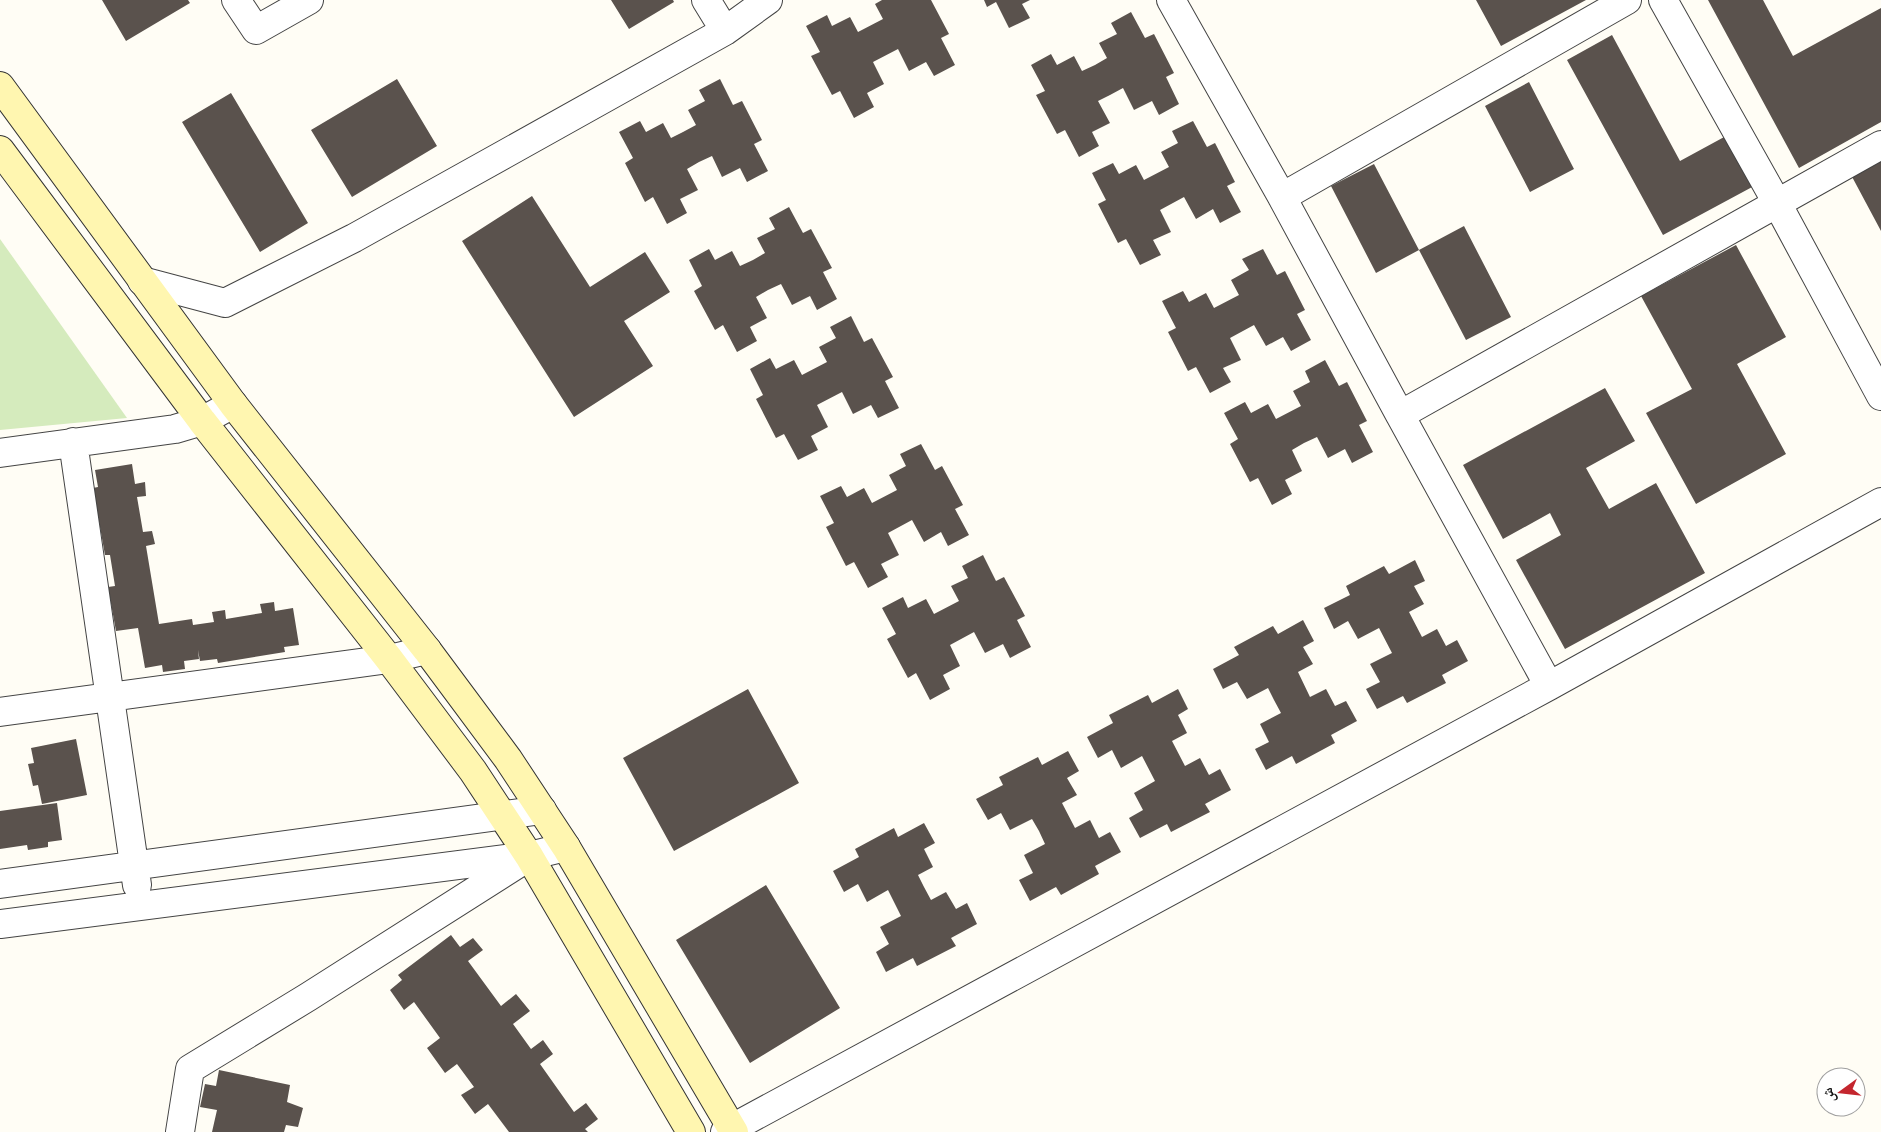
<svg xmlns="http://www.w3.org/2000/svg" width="1881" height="1132" font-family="'Noto Serif','Noto Naskh Arabic',serif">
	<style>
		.green { fill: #d5ebbd }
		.building { fill: #5a524d }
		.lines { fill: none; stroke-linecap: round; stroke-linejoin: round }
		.street-casing { stroke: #444; stroke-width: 30 }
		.secondary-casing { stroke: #333; stroke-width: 30 }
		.street { stroke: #fff; stroke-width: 28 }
		.secondary { stroke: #fff6b0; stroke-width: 28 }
	</style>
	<rect width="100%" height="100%" fill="#fffdf5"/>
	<path class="green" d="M0,239L127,418L0,430Z"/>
	<path class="building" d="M102,0H188L190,3L126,41Z
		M611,0H673L674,2L629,29Z
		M882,0H931L949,34L941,38L955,65L934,76L926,62L909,71L898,49L873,62L884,84L867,93L874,107L854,118L840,91L832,95L811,56L820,52L806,26L827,15L832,26L850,17L858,32L883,19L875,4Z
		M984,0H1030L1022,4L1030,18L1009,28L996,2L987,7Z
		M1476,0H1586L1501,46Z
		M1708,0H1763L1793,56L1881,8V122L1799,168Z
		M1131,12L1145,38L1154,34L1174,73L1166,77L1179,104L1159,115L1152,101L1134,110L1123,88L1110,95L1098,101L1110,123L1092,132L1099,146L1079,157L1065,130L1057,134L1036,95L1045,91L1031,65L1051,54L1057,65L1074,56L1082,71L1095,65L1107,58L1099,43L1117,34L1111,23Z
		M1612,35L1680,161L1726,136L1754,186L1663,235L1567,60Z
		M397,79L437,146L352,197L311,130Z
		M720,79L733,105L742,101L762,140L754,144L768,171L747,182L740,168L722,177L712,156L699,162L687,169L698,190L680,199L687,213L667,224L653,197L645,202L625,163L633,158L619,132L640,121L646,132L663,123L671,138L683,132L696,125L688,110L705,101L699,90Z
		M1529,82L1574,169L1530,192L1485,106Z
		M231,93L308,223L260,252L182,122Z
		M1193,121L1207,147L1215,143L1235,182L1227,186L1241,212L1220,223L1213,209L1196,219L1184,197L1160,210L1171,232L1153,240L1161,255L1140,265L1126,239L1118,243L1098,204L1106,200L1092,173L1113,163L1119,174L1136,165L1144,180L1169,167L1161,152L1178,143L1172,131Z
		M1881,156V231L1850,173Z
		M1374,164L1419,250L1376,273L1331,186Z
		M532,196L590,287L645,252L670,292L624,321L653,366L574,417L462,241Z
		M789,207L803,233L811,229L832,268L823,272L837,299L817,310L810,296L792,305L781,284L768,290L756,297L767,318L750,327L757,341L737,352L723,325L715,330L694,291L702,286L689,260L709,249L715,260L732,251L740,266L753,260L765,253L757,238L775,229L769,218Z
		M1464,226L1511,317L1466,340L1419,250Z
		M1736,245L1786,337L1737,364L1786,454L1696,504L1646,413L1692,389L1641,296Z
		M1263,249L1277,275L1285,271L1305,310L1297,314L1311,340L1291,351L1283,337L1266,346L1254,325L1230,338L1241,360L1223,368L1231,382L1210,393L1196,367L1188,371L1168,332L1176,328L1162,301L1183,291L1189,302L1206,293L1214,308L1239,295L1231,280L1249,270L1242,259Z
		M851,316L864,342L872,338L893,377L885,381L899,408L878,418L871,405L853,414L842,392L817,405L828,427L811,436L818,450L798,460L784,434L776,438L756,399L763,395L750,369L770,358L776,369L794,360L802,375L827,362L819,347L836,338L830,327Z
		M1325,360L1339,386L1347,382L1367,421L1359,425L1373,452L1352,463L1345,449L1328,458L1317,437L1304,443L1292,450L1302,471L1285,480L1292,494L1272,505L1258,478L1250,482L1230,444L1238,439L1224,413L1245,402L1251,413L1268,404L1276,419L1301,406L1293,391L1310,382L1305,371Z
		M1605,388L1635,441L1586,468L1609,509L1656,483L1705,573L1565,649L1516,560L1561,535L1550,513L1503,539L1463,465Z
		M921,444L935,470L942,466L963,505L955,509L969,535L948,546L941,532L924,542L912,520L888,533L899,555L881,564L888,577L868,588L854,562L846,566L826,527L834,523L820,496L841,486L847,497L864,488L872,503L897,490L889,475L906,466L900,454Z
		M132,464L135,484L145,482L146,496L137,497L143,532L152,531L155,544L146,546L159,624L192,619L193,625L214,622L212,612L225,610L226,619L262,613L260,604L274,602L275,611L293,608L299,645L284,647L285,652L218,663L217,659L200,661L198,650L199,659L184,661L185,669L163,672L162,665L145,668L138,628L116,631L108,587L115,586L110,555H105L93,488L98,487L95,470Z
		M983,555L996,581L1004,577L1025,616L1017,620L1031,647L1010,658L1003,644L985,653L974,632L950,645L960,666L943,675L950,689L930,700L916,673L908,678L887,639L896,634L882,608L903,597L908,608L926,599L934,614L959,601L951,586L968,578L962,566Z
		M1415,560L1425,581L1414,586L1424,604L1409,612L1422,637L1437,629L1446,646L1457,640L1468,661L1442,675L1446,683L1407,703L1403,696L1377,709L1366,689L1380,682L1370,664L1392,653L1379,628L1358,639L1348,621L1334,629L1324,608L1350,595L1346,586L1384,566L1389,574Z
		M1303,620L1314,641L1303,647L1313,664L1298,672L1310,697L1326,689L1335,706L1346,701L1357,721L1331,735L1335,743L1296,764L1292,756L1266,770L1255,749L1269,742L1260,724L1281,713L1274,700L1268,688L1247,699L1237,682L1223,689L1213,669L1239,655L1234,647L1273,626L1278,634Z
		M748,689L799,783L674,851L623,758Z
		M1178,689L1188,709L1178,715L1187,733L1172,741L1185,766L1200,758L1209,775L1220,769L1231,790L1205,804L1210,812L1171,832L1167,824L1140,838L1129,818L1143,810L1134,793L1155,781L1142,756L1121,768L1112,750L1098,758L1087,737L1113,723L1109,715L1148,695L1152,703Z
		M76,739L87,795L42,804L38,785L33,786L28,764L34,763L31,748Z
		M1068,751L1079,771L1067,778L1077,795L1062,803L1075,828L1090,820L1099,838L1110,832L1121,852L1095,866L1099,874L1061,895L1056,887L1030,901L1019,880L1033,873L1024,855L1045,844L1039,831L1032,819L1010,830L1001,813L988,820L976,799L1003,785L999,777L1038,757L1042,765Z
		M57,803L62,840L48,842V847L28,850L27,845L0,849V811Z
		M924,823L935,843L924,849L933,867L918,875L924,887L931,900L946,892L956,909L967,903L977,924L951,938L956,946L917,966L913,958L886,972L876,952L889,944L880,927L901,916L888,890L867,902L858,884L844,892L833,871L859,857L855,849L894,828L898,837Z
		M766,885L840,1008L750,1063L676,940Z
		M451,935L460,947L473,938L483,950L468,961L501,1006L516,994L530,1011L513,1024L531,1049L543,1040L553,1054L540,1064L574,1112L586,1103L598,1119L585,1129L588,1132H509L488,1104L475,1114L461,1095L474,1087L457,1064L445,1073L427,1048L440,1038L414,1002L404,1010L390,990L402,980L398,975Z
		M219,1070L290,1085L287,1102L303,1108L298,1127L286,1125L284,1132H212L217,1110L200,1107L205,1084L216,1086Z"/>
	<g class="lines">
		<g class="street-casing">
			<path id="street" d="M236,0L256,30L309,0
				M706,0L725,31
				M1171,0L1282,197L1400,415
				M1663,0L1777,203L1881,396
				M1282,197L1627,0
				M142,281L225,303L354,238L503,155L725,31L768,0
				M73,442L137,885
				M0,453L175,429L202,421L233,404
				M1549,686L1400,415L1881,145
				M0,712L389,659L427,650
				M0,884L542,810
				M0,924L529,856L566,847
				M180,1132L190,1069L308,997L522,861
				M725,1132L1549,686L1881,502"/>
		</g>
		<g class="secondary-casing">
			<path id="secondary" d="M0,86L233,404L427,650L508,759L566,847L734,1132
				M0,150L202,421L389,659L473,771L529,856L691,1132"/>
		</g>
		<use href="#street" class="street"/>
		<use href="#secondary" class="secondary"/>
	</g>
	<g transform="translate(1841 1092) rotate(255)"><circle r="24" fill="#ffffff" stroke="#a0a0a0"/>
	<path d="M0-4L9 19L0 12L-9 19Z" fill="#c4262e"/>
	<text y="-8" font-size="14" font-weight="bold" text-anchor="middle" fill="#111111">ش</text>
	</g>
</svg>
